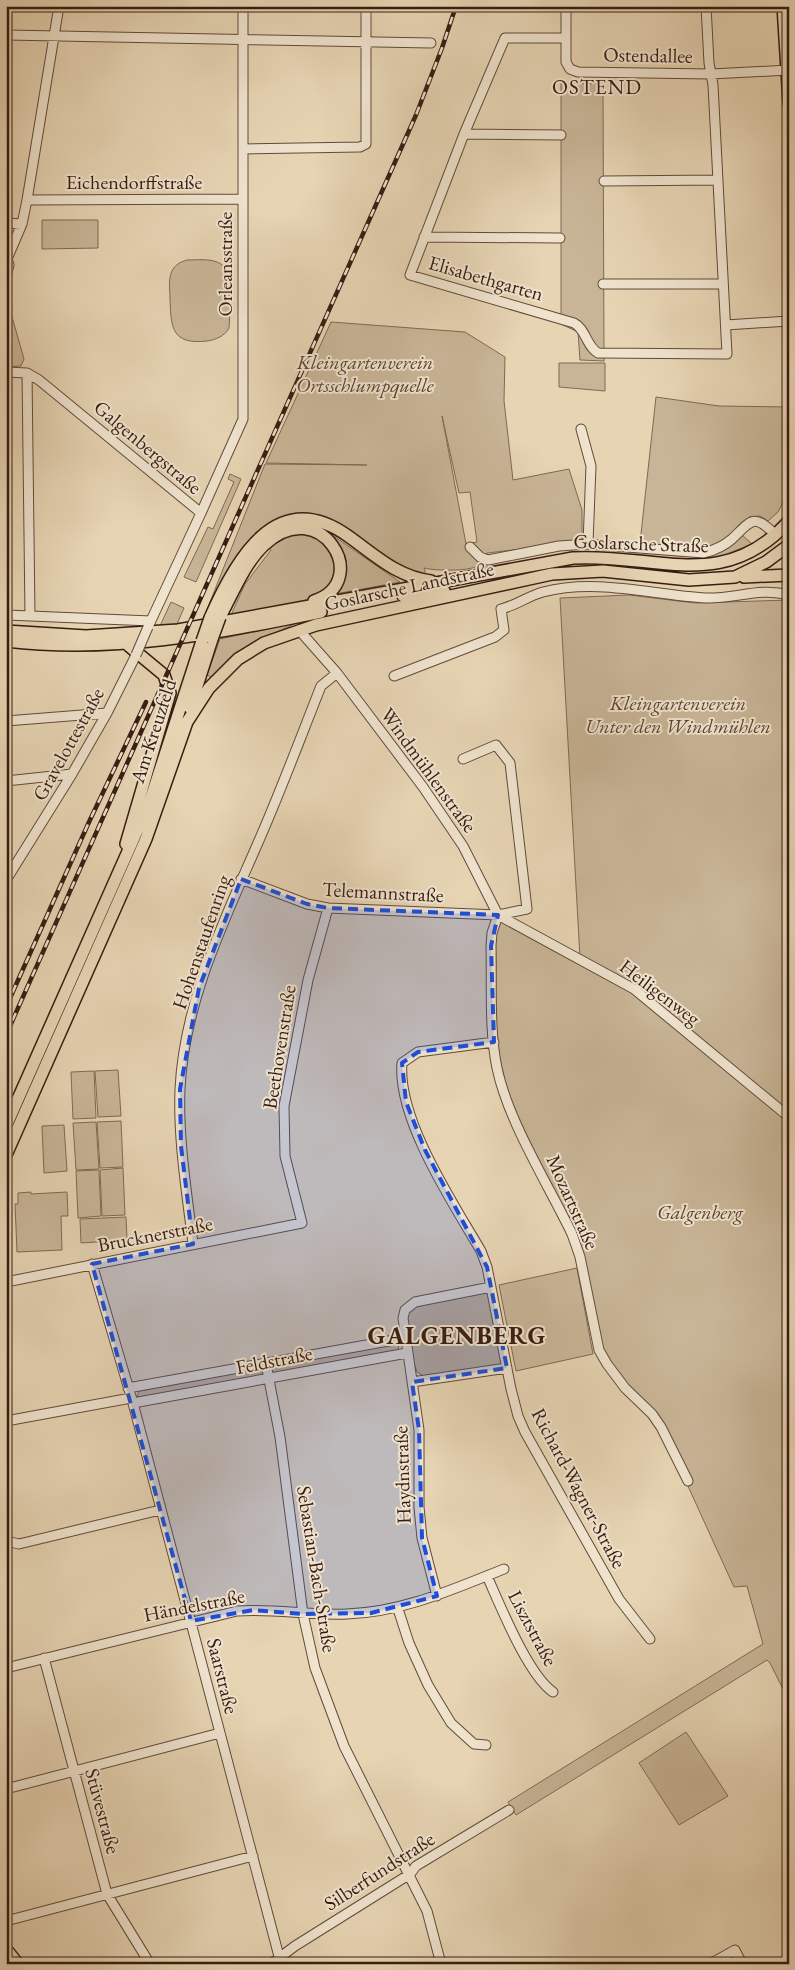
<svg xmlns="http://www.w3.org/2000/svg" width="795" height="1970" font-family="'EB Garamond',serif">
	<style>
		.green { fill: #c8b597; stroke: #806854; fill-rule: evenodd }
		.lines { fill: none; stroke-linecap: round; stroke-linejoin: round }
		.minor-casing { stroke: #634a3a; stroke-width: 11 }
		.major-casing { stroke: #371c11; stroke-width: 14 }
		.minor { stroke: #efe3ce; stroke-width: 9 }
		.major { stroke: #e6d4b3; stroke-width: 11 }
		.rail-casing { stroke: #371c11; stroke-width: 4.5 }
		.rail { stroke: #efe3ce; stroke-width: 2.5; stroke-dasharray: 8; stroke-linecap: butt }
		.minor-bridge-casing { stroke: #634a3a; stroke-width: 11; stroke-linecap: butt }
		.major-bridge-casing { stroke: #371c11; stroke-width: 14; stroke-linecap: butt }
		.minor-bridge { stroke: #efe3ce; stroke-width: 9 }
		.major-bridge { stroke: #e6d4b3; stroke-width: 11 }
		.marked { fill: #1d4ed8; fill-opacity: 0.2; stroke: #1d4ed8; stroke-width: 4; stroke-dasharray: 10 6; stroke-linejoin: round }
		.labels { text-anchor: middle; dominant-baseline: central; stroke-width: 4; stroke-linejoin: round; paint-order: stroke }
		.street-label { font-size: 20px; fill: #371c11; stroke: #efe3ce }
		.park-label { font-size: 20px; font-style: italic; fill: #5b4232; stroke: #efe3ce }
		.neighbourhood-label { font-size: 21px; letter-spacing: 1px; fill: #371c11; stroke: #efe3ce }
		.district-label { font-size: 25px; font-weight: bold; letter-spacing: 1px; fill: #371c11; stroke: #efe3ce }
	</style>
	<rect width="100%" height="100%" fill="#e6d4b3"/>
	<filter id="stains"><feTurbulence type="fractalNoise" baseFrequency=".004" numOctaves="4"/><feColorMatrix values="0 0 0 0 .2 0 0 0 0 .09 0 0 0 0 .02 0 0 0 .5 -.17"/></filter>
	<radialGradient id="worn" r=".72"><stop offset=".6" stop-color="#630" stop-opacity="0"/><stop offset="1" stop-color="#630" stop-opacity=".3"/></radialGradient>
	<path class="green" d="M561,83L603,84L604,361L580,360L578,332L561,324Z
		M42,220H98V248L42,249Z
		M187,260C197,260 212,258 221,264C233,272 230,314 229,328C225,336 215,340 207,341C171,345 171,327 170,298C170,290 168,279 172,271C175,265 180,262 187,260Z
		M7,299L24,359L21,366L6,367Z
		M331,322L465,332L505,357L504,401L513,480L569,469L582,510V542L487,553C485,556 483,562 481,564C472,572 436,571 424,568L426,575L405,571L300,515C245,519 223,580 202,622L265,464L367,465L266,463ZM442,416L459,493L470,492L477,542L466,544Z
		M559,363H605V391L559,387Z
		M656,397L719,406L789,407V490L778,512L768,521L760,516L749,517C739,526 730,538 717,544C696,555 663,546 640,543Z
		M230,474L241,479L196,582L184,577L208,527L213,529L234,482L228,479Z
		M286,534C321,533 324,537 337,569L328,590L292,606L231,615L245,584L271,550L268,545Z
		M741,534L752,544L711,560H679L635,555L636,552L700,556Z
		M332,535L400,582L335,594L336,543Z
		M629,595L695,603L789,600V1701L770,1663L767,1660L516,1815L508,1802L763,1644L747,1586L734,1587L661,1427L607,1364L580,1257L521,1130L496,1066L492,933L498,915L580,958L560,598Z
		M171,602L184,608L177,624L160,626Z
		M299,622L252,643L229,659L211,677L207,675L220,639Z
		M118,1070L121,1116L98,1117L95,1071Z
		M94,1071L96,1118L73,1119L71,1072Z
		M121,1121L123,1167L100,1168L97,1122Z
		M96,1122L99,1169L76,1170L73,1123Z
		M64,1125L67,1171L44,1173L42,1126Z
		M123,1168L125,1215L102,1216L100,1170Z
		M99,1170L101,1216L78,1218L76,1171Z
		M31,1192V1194L67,1192L68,1216H61L62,1250L17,1252L15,1204H18V1193Z
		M126,1217L127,1240L81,1243L80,1219Z
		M577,1268L593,1354L516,1371L499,1285Z
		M486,1292L491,1295L502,1364L427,1378L417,1372L413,1360L406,1322L409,1313L418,1305Z
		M397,1343L399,1345L398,1350L139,1399L137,1397L139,1391Z
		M686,1732L728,1796L679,1825L639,1763Z"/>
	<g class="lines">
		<g class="minor-casing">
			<path id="minor" d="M566,6V62L570,69L578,72L711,74L789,70
				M6,35L431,43
				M565,38H505L464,134L410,275L574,323C586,329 586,346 598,353L727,354L713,85L709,63L706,6
				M464,134L561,135
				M243,149L360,147L366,144V6
				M604,181L718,180
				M27,200L242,199
				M6,223L22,224
				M424,237L560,238
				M6,276L9,265L7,259L22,224L27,200L59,6
				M603,284H723
				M726,325L789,321
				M6,372L27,373L39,380L201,513L148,627
				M27,373L30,616
				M581,429L591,466L588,544
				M201,513L243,419V6
				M470,547L480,557L488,560L559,546L588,544L704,553C715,550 724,546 732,539C752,520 753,513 776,535
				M6,615L151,621
				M299,630L337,673L423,787L463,846L498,915L527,909L510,763L496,745L463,759
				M394,676L495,637L504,630L501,609C517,605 528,596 543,592C597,578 652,595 706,598C735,599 760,587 789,595
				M6,721L107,713
				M6,781L72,774
				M241,879L307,904L328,908L498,915L634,989L789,1117
				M6,880L72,774L107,713L136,655
				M498,915L492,933L491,946C492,984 489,1030 497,1068C508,1121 548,1184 572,1234L580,1257L599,1350L607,1364L625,1388L652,1414L661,1427L688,1481
				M494,1042L418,1052L402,1063C397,1119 453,1203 481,1251L487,1267L511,1389L518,1416L525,1432L619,1599L650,1639
				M193,1244C187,1193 178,1141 180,1089C184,1003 223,923 257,845C280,793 300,739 321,686L337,673
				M92,1264L133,1403L281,1964
				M6,1282L302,1223L285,1156L284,1106L308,980L328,908
				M266,1364L280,1437L303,1614L315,1668L344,1746L427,1911L441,1964
				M412,1382L507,1368
				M128,1388L405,1338
				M133,1403L407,1353
				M6,1421L131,1398
				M6,1541L19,1544L160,1510
				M487,1576C500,1605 528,1675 553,1692
				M437,1596L422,1538L419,1507V1430L403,1318L405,1310L415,1302L491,1287
				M398,1609L409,1643L428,1685L451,1723L474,1744L486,1745
				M44,1658L107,1894L150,1964
				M6,1668L237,1611C274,1608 310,1616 347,1614C404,1612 453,1589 504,1569
				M6,1789L220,1733
				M6,1921L253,1856
				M271,1964L295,1946L410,1874L416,1866L509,1810
				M710,1964L735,1950L742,1964"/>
		</g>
		<g class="major-casing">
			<path id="major" d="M783,6L789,103
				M744,577L789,575
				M403,596L444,591
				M220,617C233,593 244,564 264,545C320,492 374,581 314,601
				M210,618C235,561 276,485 348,536C375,555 397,577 431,581
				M6,631L86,636L178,630L573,558C657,553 723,594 789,521
				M6,641C113,654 216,634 321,612
				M190,708L212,639
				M126,844L170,693L164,675L129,646
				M6,1126L149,804L202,641
				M6,1155L146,839L187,722L209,688L238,659L264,643L316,625L552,574L603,571L689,580L735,577L766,562L789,545
				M6,1949L18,1964"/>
		</g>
		<use href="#minor" class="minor"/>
		<use href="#major" class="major"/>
		<g class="rail-casing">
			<path id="rail" d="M6,1007L89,822L146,702
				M6,1035L416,115L442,48L456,6"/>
		</g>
		<use href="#rail" class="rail"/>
		<g class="minor-bridge-casing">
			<path id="minor-bridge" d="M136,655L148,627"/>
		</g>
		<g class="major-bridge-casing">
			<path id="major-bridge" d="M212,639L220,617
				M202,641L210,618"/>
		</g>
		<use href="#minor-bridge" class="minor-bridge"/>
		<use href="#major-bridge" class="major-bridge"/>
	</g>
	<path class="marked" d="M241,879L307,904L328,908L498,915L491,946L494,1042L418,1052L402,1063L406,1102L425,1150L487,1267L507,1368L412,1382L419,1430L422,1538L437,1596L371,1613L303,1614L253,1610L191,1621L92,1264L193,1244L181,1146L180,1089L199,988Z"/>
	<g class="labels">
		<g class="street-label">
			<text transform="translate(648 55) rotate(1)">Ostendallee</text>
			<text x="134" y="182">Eichendorffstraße</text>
			<text transform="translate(225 264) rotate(-90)">Orleansstraße</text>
			<text transform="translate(486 278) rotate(16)">Elisabethgarten</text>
			<text transform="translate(148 447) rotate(40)">Galgenbergstraße</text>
			<text transform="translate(641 543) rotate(2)">Goslarsche Straße</text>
			<text transform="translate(409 586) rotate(-12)">Goslarsche Landstraße</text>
			<text transform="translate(153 731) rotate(-72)">Am Kreuzfeld</text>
			<text transform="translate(68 744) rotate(-61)">Gravelottestraße</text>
			<text transform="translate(429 770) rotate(54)">Windmühlenstraße</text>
			<text transform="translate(383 892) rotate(3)">Telemannstraße</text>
			<text transform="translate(201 942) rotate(-71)">Hohenstaufenring</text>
			<text transform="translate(660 992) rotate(37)">Heiligenweg</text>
			<text transform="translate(279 1047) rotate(-81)">Beethovenstraße</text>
			<text transform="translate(573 1202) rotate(66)">Mozartstraße</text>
			<text transform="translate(155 1234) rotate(-11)">Brucknerstraße</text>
			<text transform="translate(274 1360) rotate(-11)">Feldstraße</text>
			<text transform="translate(402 1475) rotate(-92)">Haydnstraße</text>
			<text transform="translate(579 1488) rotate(62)">Richard-Wagner-Straße</text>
			<text transform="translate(317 1569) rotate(81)">Sebastian-Bach-Straße</text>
			<text transform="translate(194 1605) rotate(-11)">Händelstraße</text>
			<text transform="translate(533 1628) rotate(62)">Lisztstraße</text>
			<text transform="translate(223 1676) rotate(76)">Saarstraße</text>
			<text transform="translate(103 1811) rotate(75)">Stüvestraße</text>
			<text transform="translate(379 1871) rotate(-33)">Silberfundstraße</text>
		</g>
		<g class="park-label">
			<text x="365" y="362">Kleingartenverein<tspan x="365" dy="23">Ortsschlumpquelle</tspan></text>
			<text x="678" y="703">Kleingartenverein<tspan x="678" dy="23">Unter den Windmühlen</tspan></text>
			<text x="700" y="1212">Galgenberg</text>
		</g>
		<g class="neighbourhood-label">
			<text x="597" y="86">OSTEND</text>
		</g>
		<g class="district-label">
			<text x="457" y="1335">GALGENBERG</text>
		</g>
	</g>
	<rect width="795" height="1970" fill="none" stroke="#e6d4b3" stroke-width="25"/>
	<rect x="8" y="8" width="780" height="1955" fill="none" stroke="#371c11" stroke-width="2.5"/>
	<rect x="12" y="12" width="770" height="1945" fill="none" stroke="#371c11"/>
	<rect width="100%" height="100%" filter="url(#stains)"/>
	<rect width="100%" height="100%" fill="url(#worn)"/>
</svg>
